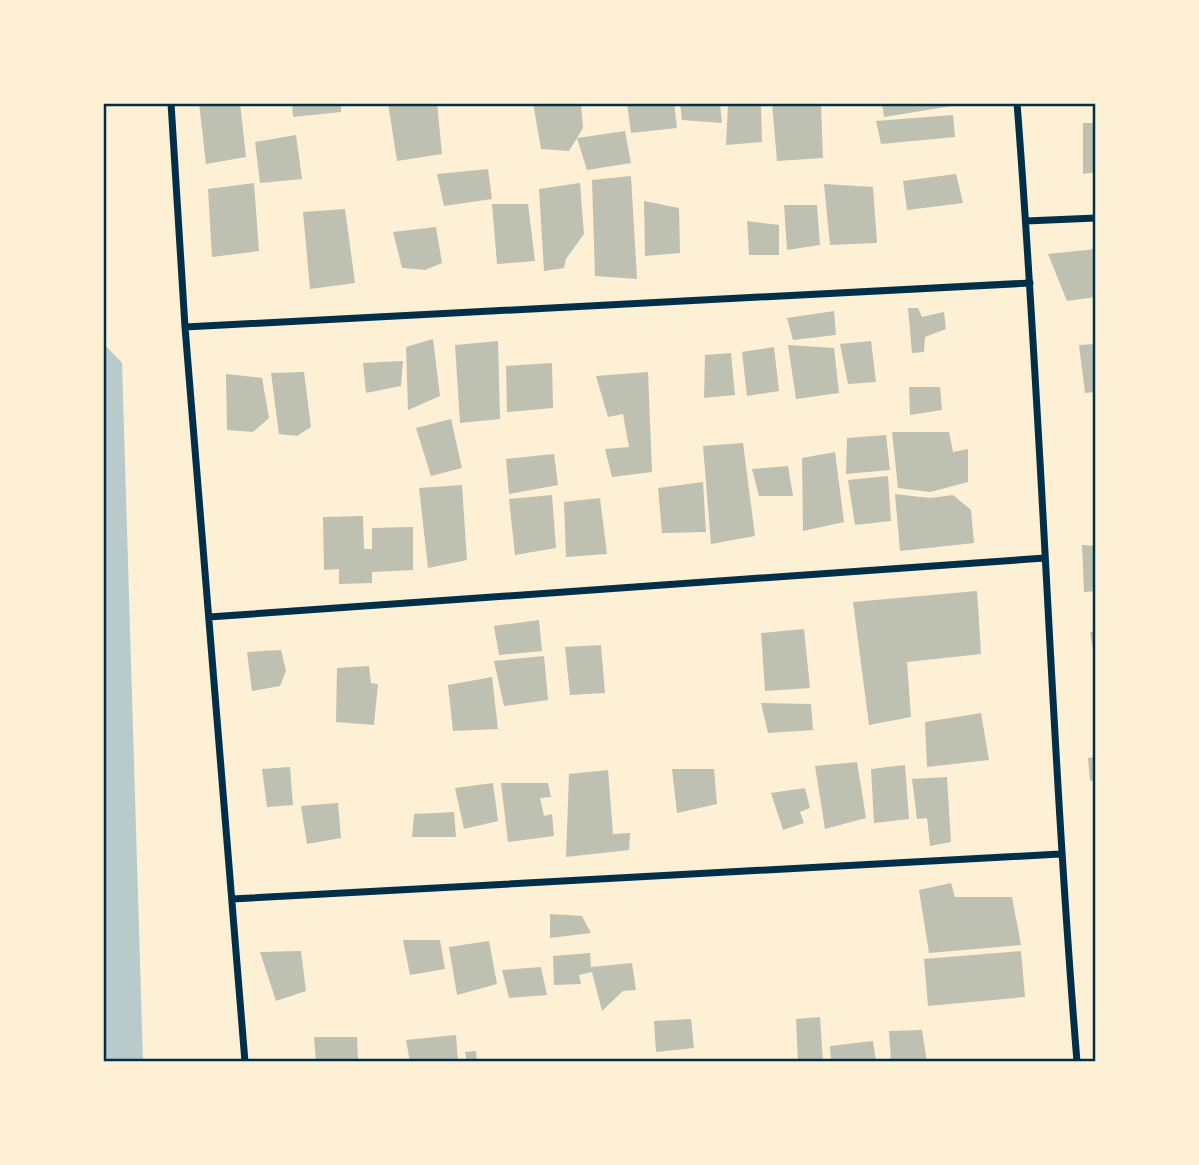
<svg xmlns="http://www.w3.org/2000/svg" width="1199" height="1165" font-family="'Asap Condensed',sans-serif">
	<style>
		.green { fill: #b9caca }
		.building { fill: #bec0b2 }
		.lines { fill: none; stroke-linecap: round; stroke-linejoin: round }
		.minor { stroke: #003049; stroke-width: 7 }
		.neatline { fill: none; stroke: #003049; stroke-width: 2.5 }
	</style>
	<rect width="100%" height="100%" fill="#fdf0d5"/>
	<path class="green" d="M103,343L122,363L143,1062H103Z"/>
	<path class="building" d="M199,103H240L246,157L206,164Z
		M292,103H341V112L293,117Z
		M388,103H437L442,154L397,161Z
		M533,103H581L583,128L577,138L625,131L631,163L587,170L577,138L569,151L541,149Z
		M627,103H674L677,128L631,133Z
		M680,103H720L722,123L682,120Z
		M772,103L821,105L823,158L777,161Z
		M882,103H952V106L884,117Z
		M728,105L761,106L762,142L726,145Z
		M953,115L955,137L881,144L876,121Z
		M1083,123H1096V172L1083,174Z
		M296,135L302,179L260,183L255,142Z
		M488,169L492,199L444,206L437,174Z
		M956,174L963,203L907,210L903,181Z
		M631,176L637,279L595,276L592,180Z
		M254,183L259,251L212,257L208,189Z
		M580,183L584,234L566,259L564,268L544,271L539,189Z
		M824,184L873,187L877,243L830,245Z
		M644,201L679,208L680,253L645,256Z
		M492,204H528L535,261L497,264Z
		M784,205H817L820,245L787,250Z
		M345,209L355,283L310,289L303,212Z
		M747,221L779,225V255H749Z
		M436,227L442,263L425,270L402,268L393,232Z
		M1096,249V297L1067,301L1048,254Z
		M908,308H918L922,317L944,312L946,329L925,337L924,352L912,353Z
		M834,311L836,335L793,340L787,318Z
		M433,339L440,396L408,410L406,347Z
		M498,341L500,419L460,423L455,345Z
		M871,341L876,382L848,384L840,344Z
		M1096,344V392L1085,393L1079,345Z
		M788,345L834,348L839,393L796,399Z
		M774,347L779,391L747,396L742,352Z
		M731,353L735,395L704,398L705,355Z
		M403,361L401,386L366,393L363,363Z
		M552,363L553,408L507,412L506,366Z
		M304,372L311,427L297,436L279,434L271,373Z
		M648,372L652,472L612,477L605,449L629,447L623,414L608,417L596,376Z
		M226,374L262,378L269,418L253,432L227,430Z
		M909,387H940L942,410L910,415Z
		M451,419L462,468L431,476L416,428Z
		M892,432H949L953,452L968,449V482L930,492L898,488Z
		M886,435L890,470L846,474L847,438Z
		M743,443L755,536L711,544L703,446Z
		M835,452L844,522L803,531L802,458Z
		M554,454L558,485L509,494L506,459Z
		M788,466L793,496H759L752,469Z
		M888,476L891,521L855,525L848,480Z
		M703,482L706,532L662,533L658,488Z
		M462,485L467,560L428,568L419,488Z
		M895,494L930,498L953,495L971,510L974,543L900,551Z
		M552,495L556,548L515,555L509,499Z
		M600,498L607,554L566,557L564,502Z
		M363,516L364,549H372V528L413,527V570L372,572V583L339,584V569L324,570L323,517Z
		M1082,545L1096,546V591L1084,592Z
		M977,591L981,654L907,662L911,717L869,725L853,602Z
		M539,620L542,651L499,655L494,626Z
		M804,629L810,688L765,691L761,633Z
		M1090,632H1096V656H1094Z
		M601,645L605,693L570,695L565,647Z
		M281,650L286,671L280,686L252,691L247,652Z
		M544,656L548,700L504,706L494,661Z
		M369,666L371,683L378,684L374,725L336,722L337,668Z
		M492,677L498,729L453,731L448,685Z
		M761,703L811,704L813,730L768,733Z
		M981,713L989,760L927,767L925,722Z
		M1096,757V780L1090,781L1088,758Z
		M857,762L866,818L825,829L815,766Z
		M905,765L909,819L874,823L871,769Z
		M290,767L293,805L267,807L262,769Z
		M672,769H714L717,804L677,813Z
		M608,770L613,834L630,833L629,850L566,857L569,774Z
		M947,777L951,842L930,846L927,818L917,819L912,779Z
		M493,783L498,821L464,829L455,788Z
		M501,783H548L551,797L540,798L544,816L552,814L554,836L508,842Z
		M805,788L810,808L800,812L804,823L783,830L771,793Z
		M338,803L341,838L307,844L301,806Z
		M454,812L456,837H412L414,814Z
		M951,883L955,897H1012L1021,945L929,953L919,890Z
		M550,914L582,916L591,933L550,938Z
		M403,940H440L445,969L410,975Z
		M489,941L497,984L457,995L449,947Z
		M301,951L306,991L276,1001L260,952Z
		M1021,951L1025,997L928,1006L924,959Z
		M590,953L591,967L632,963L636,990L623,991L602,1011L592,972L579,975L581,984L554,985L553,956Z
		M541,967L547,995L509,998L502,970Z
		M820,1017L823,1062H798L796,1019Z
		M691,1019L694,1048L656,1052L654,1021Z
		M922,1030L927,1062H891L889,1031Z
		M456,1035L458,1062H410L406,1040Z
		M314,1037H357L358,1062H316Z
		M873,1041L876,1062H831L830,1046Z
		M476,1051L477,1062H467L465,1052Z"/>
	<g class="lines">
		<path class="minor" d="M171,103L185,327L245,1062
			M1017,103C1042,422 1051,743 1077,1062
			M1026,221L1096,218
			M185,327L1030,283
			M209,617L1045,558
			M232,899L1060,854"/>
	</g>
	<rect width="1199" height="1165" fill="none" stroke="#fdf0d5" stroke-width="210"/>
	<rect x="105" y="105" width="989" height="955" class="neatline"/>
</svg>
